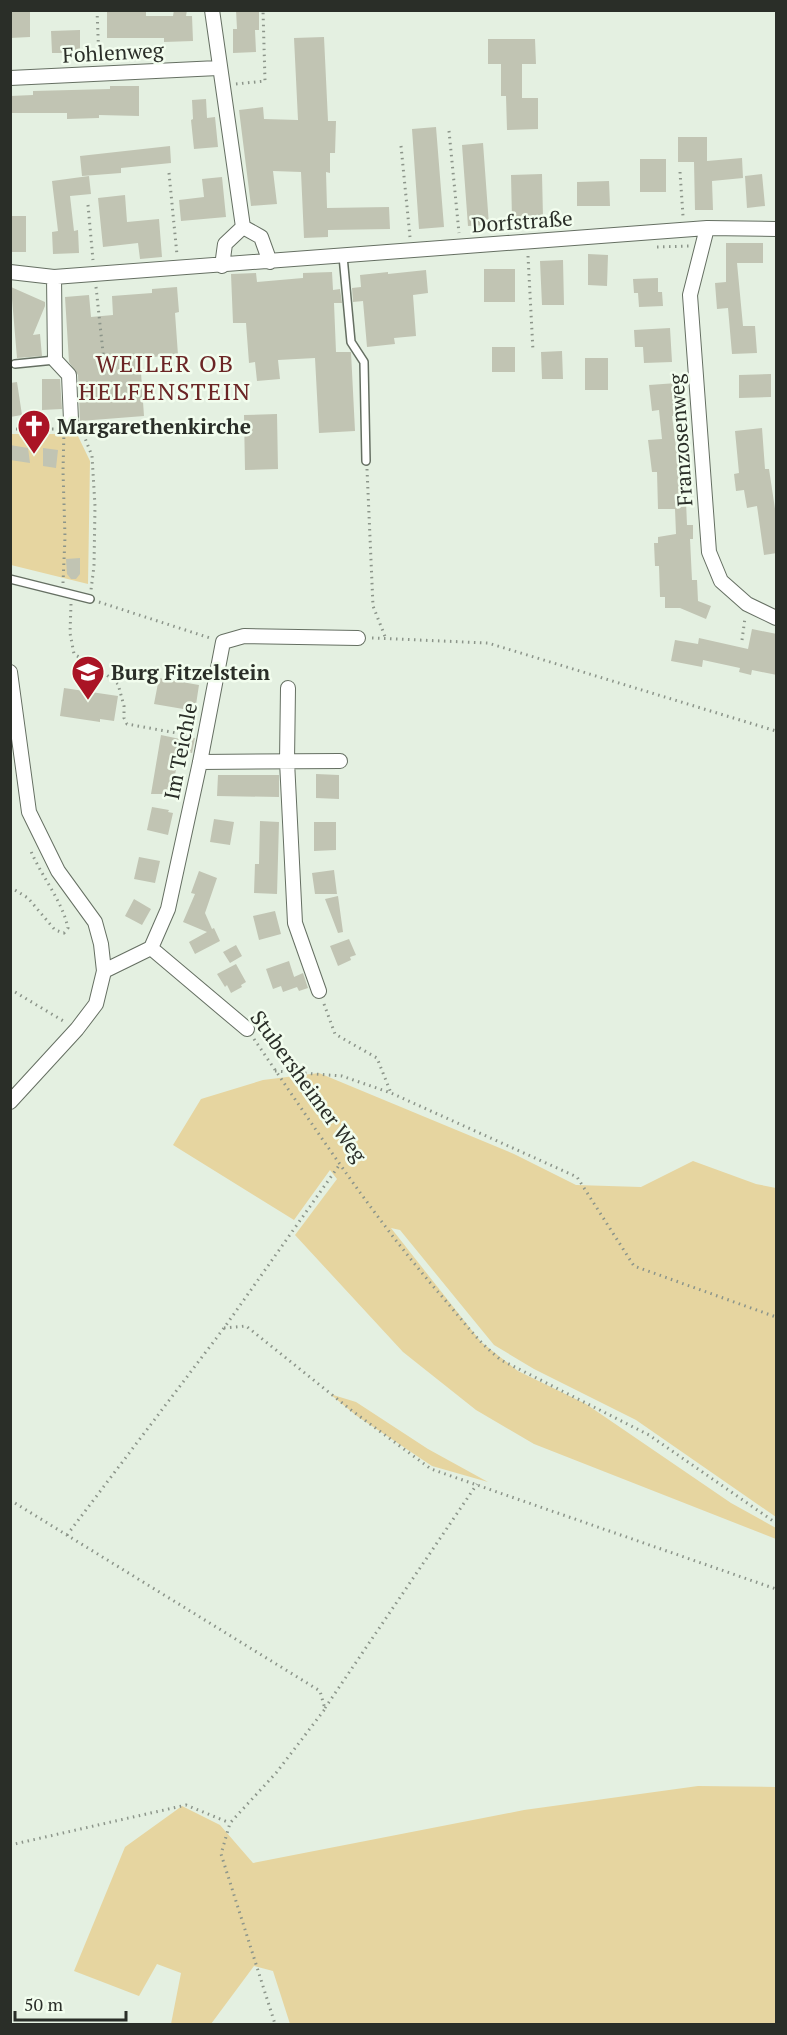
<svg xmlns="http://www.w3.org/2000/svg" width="787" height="2035" font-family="'PT Serif',serif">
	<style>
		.green { fill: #e6d5a0 }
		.building { fill: #c1c4b3 }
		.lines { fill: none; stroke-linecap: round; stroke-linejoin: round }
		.lane-casing { stroke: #656f62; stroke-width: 10 }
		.street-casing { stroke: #656f62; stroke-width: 16 }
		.path { stroke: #8c958a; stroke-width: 3; stroke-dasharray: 1.5 4.5; stroke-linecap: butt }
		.lane { stroke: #fff; stroke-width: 7 }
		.street { stroke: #fff; stroke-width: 14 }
		.labels { text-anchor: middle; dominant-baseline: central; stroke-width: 5; stroke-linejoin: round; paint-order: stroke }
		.street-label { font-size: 21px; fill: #2a2e28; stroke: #f2fdee }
		.poi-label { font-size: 21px; font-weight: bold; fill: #2a2e28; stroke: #f2fdee; text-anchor: start }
		.quarter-label { font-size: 24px; letter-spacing: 1.5px; fill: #6b2525; stroke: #f2fdee }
	</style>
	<rect width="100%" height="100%" fill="#e4f0e1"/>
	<path class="green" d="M11,434H77L90,461L88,584L11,565Z
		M319,1073L514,1154L576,1185L641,1187L693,1161L756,1184L776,1188V1517L636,1420L534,1369L494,1345L400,1230L391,1228L481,1342L518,1371L586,1404L731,1503L776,1528V1539L534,1444L476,1410L403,1352L295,1235L337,1179L330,1170L294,1220L173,1145L201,1099L263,1080Z
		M330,1394L356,1402L428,1449L488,1482L432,1466L357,1416Z
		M698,1786L776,1787V2024H290L273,1971L254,1966L211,2024H171L181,1973L157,1964L139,1996L74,1971L125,1847L182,1806L220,1825L253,1863L524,1810Z"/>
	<path class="building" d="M10,10H30V37L10,38Z
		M174,10H187L186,16H192L193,41L164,42V38H107V12H146V16H173Z
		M236,10H259V30H255L256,52L233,53V29H237Z
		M80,30V53H52L51,31Z
		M324,37L328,121H336L335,153H330V173L326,172L327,208L389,207L390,229L328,230V237L304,238L301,172L273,171L277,204L251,206L239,110L263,107L264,119L298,120L294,38Z
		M488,39H535L536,64H522V98H538V129L507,130L506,96H501V64H488Z
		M110,86H139V116L99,115V118L67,119V113H10V96L33,95V91L110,89Z
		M206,99L207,118L215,117L218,147L194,149L191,120L193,119L192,100Z
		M436,127L444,227L419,229L412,129Z
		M678,137H707V161L742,158L743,178L712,181L713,210H695L694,162H678Z
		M483,143L489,225L468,226L462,145Z
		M170,146L171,163L121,168V173L82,176L80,156Z
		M640,159H666V192H640Z
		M542,174L543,218L512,219L511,175Z
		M762,174L765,206L747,208L745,176Z
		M89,176L91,194L70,196L74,231L78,230L79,253L53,254L52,232L58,231L52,181Z
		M222,177L226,217L181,221L179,200L204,197L202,179Z
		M609,181L610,206H577V182Z
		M125,195L127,222L159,219L162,257L140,259L138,243L103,247L98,198Z
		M10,216H26V252H10Z
		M726,243H763V263H737L743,326H755L757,353L732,354L728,308L717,309L715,283L726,282Z
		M588,254L608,255L607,286L588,285Z
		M563,260L564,305H542L540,261Z
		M484,269H515V302H484Z
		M426,270L428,293L413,295L416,336L394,338L395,344L367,347L363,301L353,302L352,288L361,287L360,275L388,272V274Z
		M332,272L333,290L340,289L342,303H334L336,352H351L355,431L319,433L315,358L278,360L280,379L257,381L255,362L249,363L246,323H233L231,274L256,273L257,282L303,278V273Z
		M658,278V292H662L663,306L639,307L638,293H634L633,279Z
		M11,287L45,302V306L33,335L40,334L42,356L17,358Z
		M177,287L179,312L175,313L178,355L140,358L144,416L80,421L78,375L69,362L65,297L89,295L91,317L113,315L112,296L152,293V289Z
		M670,328L672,362L644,363L643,347H635L634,330Z
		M492,347H515V372H492Z
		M562,351L563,379H542L541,352Z
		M585,358H608V390H585Z
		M771,374V397L739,398V375Z
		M42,379H60L62,409L42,410Z
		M17,382L22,415L10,417V383Z
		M677,383L680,416H672L680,478L685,477L687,525H693V539H690L692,580H697L698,601L711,606L706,619L680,608H665V597H660L659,566H655L654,543H658V537L676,534L675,509H658L657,472H652L648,440L662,439L659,410L652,411L649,385Z
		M277,414L278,469L245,470L244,415Z
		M762,428L765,469H769L777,522V553L764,555L757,506L747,508L744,490L736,491L734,474L739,473L735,431Z
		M10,445L28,448L30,463L10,460Z
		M43,448L58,450L56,468L43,466Z
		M80,558V574L76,579H71L67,574L66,559Z
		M752,629L777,634V675L752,670L751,675L739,672L740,668L703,660L702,667L671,661L675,640L698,644L699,638L748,649Z
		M159,678L199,685L195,711L154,704Z
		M64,688L118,696L114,721L100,719V722L60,716Z
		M161,735L180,739L181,736L195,738L192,753L183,752L181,763H177L172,794H151Z
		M316,774L339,775V799L316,798Z
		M218,775H279V797L217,796Z
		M152,807L169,810L168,812L173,813L168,835L147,830Z
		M214,819L234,822L230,845L210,842Z
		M260,821L279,822L277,894L254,893L255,864H259Z
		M314,822H336V850L314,851Z
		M139,857L160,861L155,883L134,879Z
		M334,870L337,894H315L312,873Z
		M199,871L217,878L205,913L212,929L214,928L220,941L195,954L189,942L207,932L183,922L195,894L191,893Z
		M338,896L343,932L338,933L325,899Z
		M134,899L151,909L142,925L125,916Z
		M275,911L281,934L259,940L253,916Z
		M349,939L356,955L350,957L351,960L338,966L330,946Z
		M236,945L242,956L230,963L223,952Z
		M289,961L297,986L294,977L303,973L308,988L299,991L297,987L283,992L281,986L273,989L266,969Z
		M236,964L246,982L241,985L242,987L231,993L227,985L225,987L217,974Z"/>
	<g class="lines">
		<g class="lane-casing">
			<path id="lane" d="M343,256L351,342L364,362L366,461
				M15,364L55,360
				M10,579L90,599"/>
		</g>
		<g class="street-casing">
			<path id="street" d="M212,10L243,227L225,244L222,266
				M10,78L218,68
				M243,227L261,237L270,262
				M707,228L690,295L709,552L721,581L747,604L776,618
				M10,272L54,277L707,228L776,229
				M54,277L55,360L69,375L71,420
				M10,672L29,812L58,871L95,922L101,944L104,971L96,1004L77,1029L10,1102
				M288,688L287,761L295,923L319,991
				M200,762L340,761
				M151,948L247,1029
				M104,971L151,948L168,909L200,762L223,642L244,636L358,638"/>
		</g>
		<path class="path" d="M97,10L99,60
			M236,84L265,81L263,10
			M449,131L459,233
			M401,146L410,237
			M680,172L683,216
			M169,173L177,255
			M88,205L93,260
			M657,247L689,246
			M528,256L533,351
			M96,287L104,362
			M10,429H63
			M78,432L83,433L92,456L95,506L94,566L91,590
			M367,469L373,606L386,639
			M63,583L65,537L63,471L64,431
			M99,602L210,638
			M71,604L70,633L74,654L99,669L118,684L124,706V718L127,724L193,736
			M372,638L488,643L776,731
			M742,640L745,618
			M10,887L28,898L55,930L64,933L68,928C62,900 41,876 30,849
			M10,989L65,1022
			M324,1004L335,1034L377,1058L391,1093
			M254,1039C315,1128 374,1219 445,1300C463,1321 479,1343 501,1360L649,1435L776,1523
			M275,1071L342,1076L391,1093L577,1177L634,1266L776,1317
			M224,1328L246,1326L351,1410L431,1469L776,1589
			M10,1500L320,1691L325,1709L276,1773L230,1823L221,1854L275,2024
			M67,1535L224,1328L340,1164
			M325,1708L477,1484
			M10,1845L186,1805L230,1823"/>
		<use href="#lane" class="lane"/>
		<use href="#street" class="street"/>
	</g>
	<defs>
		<g id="church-pin" transform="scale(1.725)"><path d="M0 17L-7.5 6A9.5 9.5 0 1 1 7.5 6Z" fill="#aa1425" stroke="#f2fdee"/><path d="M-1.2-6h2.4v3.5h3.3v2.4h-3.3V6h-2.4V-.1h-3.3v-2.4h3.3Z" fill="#fff"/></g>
		<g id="school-pin" transform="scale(1.725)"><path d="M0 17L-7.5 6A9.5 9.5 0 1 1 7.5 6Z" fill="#aa1425" stroke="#f2fdee"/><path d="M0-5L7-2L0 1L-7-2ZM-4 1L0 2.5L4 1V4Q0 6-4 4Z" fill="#fff"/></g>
	</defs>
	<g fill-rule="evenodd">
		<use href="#church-pin" x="34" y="426"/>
		<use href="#school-pin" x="88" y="672"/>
	</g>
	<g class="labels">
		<g class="street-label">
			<text transform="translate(113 52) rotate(-3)">Fohlenweg</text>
			<text transform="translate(522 221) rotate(-4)">Dorfstraße</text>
			<text transform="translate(680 440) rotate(-94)">Franzosenweg</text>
			<text transform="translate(180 751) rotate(-79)">Im Teichle</text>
			<text transform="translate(309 1086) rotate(54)">Stubersheimer Weg</text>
		</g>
		<g class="poi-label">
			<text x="57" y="426">Margarethenkirche</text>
			<text x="111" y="672">Burg Fitzelstein</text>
		</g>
		<g class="quarter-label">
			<text x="165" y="363">WEILER OB<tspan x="165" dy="28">HELFENSTEIN</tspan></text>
		</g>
	</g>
	<rect width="787" height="2035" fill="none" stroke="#2a2e28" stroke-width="24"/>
	<path d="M15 2011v9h111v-9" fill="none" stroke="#2a2e28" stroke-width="3"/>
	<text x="24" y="2011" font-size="18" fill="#2a2e28" stroke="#f2fdee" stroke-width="4.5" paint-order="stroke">50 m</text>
</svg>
